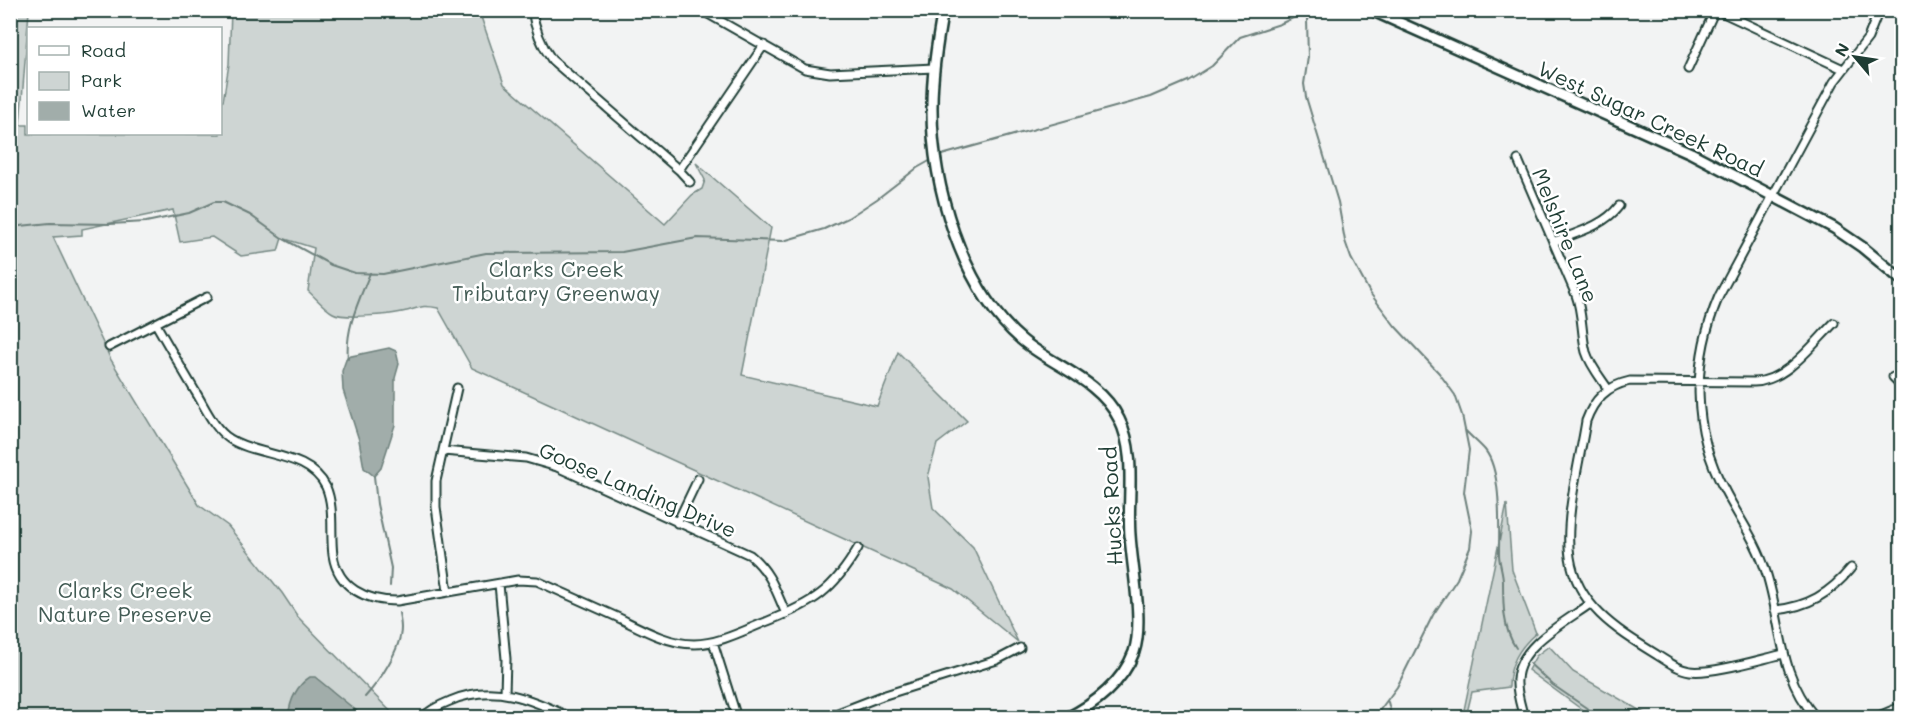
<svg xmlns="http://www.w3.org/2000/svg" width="1912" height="728" font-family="Mali,sans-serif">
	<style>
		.green { fill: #ced5d3; stroke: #768984; stroke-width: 1.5 }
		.water { fill: #a1adaa; stroke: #6d807b; stroke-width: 1.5 }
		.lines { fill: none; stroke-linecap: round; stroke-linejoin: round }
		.stream { stroke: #6d807b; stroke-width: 2 }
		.street-casing { stroke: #1f3d34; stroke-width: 11 }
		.secondary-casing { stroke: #1f3d34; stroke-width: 14 }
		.street { stroke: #fff; stroke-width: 7 }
		.secondary { stroke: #fff; stroke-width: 9 }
		.labels { text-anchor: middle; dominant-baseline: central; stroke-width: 5; stroke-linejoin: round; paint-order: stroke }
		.street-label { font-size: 21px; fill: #1f3d34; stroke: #fff }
		.park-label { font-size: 21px; fill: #425b54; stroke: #fff }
	</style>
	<rect width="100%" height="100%" fill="#f2f3f3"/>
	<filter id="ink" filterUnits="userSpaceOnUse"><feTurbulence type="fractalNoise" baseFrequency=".0167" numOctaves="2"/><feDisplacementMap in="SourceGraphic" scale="12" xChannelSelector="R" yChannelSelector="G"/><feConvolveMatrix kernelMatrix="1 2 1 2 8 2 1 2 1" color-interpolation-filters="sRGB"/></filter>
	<g filter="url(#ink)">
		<path class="green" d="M10,11H29L20,125H28V134H220L221,101H223L229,64L231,11H479L504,84L665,224L692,195L702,189L705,180L696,163L771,228L742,375L877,406L898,352L967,421L937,444L928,477L933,508L973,547L1018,642L953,589L472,368L438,308C419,304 419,309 402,312C389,315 343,319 333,313C324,308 316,298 308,291L314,248L282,238L278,251L241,256L212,237L180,242L173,210L82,229V235L53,237L111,360L199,505L228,526L282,593L298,617L396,717H11Z
			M1507,504L1512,570L1536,633C1519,648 1509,664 1509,687L1472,692L1466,717H1449L1464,710Z
			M1549,646L1573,672L1651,717H1592L1528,670L1536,656Z"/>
		<path class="water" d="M389,348L396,351L399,364L395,378V425L381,468L374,476L364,468L359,440L343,390L342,371L347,357Z
			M310,677H315L364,717H288C290,701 296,686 310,677Z"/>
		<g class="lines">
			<path class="stream" d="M1307,10L1309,15L1307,20L1308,57L1304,84L1306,97L1338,202L1345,241L1351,258L1370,293L1395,326L1439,373L1455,395L1462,415L1469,450L1464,492L1472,531L1470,548L1457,579L1433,615L1397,687L1374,718
				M938,156L1151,97L1188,81L1212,66L1240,37L1280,24L1295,17L1302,10
				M10,227L50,223L110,224L146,222L189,213L214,202H223L250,215L282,238L331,265L355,273L383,274L486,253L622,252L697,238L783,241L824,229L848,218L877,199L917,168L933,159
				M348,359C345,328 359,301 370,273
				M1465,430C1471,437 1479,443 1485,450C1502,471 1499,527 1499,554C1499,563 1503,572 1503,581C1503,604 1503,629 1516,648
				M374,476L377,504L391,568L390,586
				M1530,664L1553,685L1601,718
				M365,697C379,682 401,649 401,628C401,623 400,618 399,613
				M1388,702L1392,718"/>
			<g class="street-casing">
				<path id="street" d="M532,10C535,30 541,45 552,60L679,170L690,182
					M701,10L805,69L830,73L934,68
					M1717,10L1843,69
					M1688,69L1715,10
					M1518,160L1576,295C1583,314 1581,333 1586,352C1590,365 1600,377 1608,389
					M679,170L764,45
					M1553,242C1576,233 1604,226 1619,206
					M156,324C169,347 182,369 195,391C205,407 214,429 230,439C258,457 309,452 326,487C335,508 330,533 333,555C338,588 366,601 397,601L518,580L537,581C564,593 590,605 617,617C640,628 667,644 694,644C719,644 745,630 768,621C813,603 833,591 858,548
					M109,347L207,297
					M1893,377L1902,386
					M443,451L526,458L557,467L750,555C771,573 775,589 786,614
					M677,523L698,479
					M499,584L506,659L505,693
					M448,592L436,507V481L457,388
					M1775,610C1807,607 1830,594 1851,568
					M713,642L737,718
					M1784,654C1761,659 1712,674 1690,671C1677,669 1665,660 1654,653C1615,629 1577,605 1570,557C1564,519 1580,460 1586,421C1594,399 1607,386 1630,381L1754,382C1786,381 1812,345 1834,323
					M422,718C429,710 440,705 450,701C493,682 532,699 571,718
					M825,718L882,696L997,660L1020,648
					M1524,718C1521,706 1516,692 1517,680C1518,646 1565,622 1590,604
					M1816,718C1777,672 1783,625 1766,572C1757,542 1739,518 1725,491C1691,429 1692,360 1719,296L1834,82L1868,38L1879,10
					M1874,718L1902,706"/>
			</g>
			<g class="secondary-casing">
				<path id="secondary" d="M943,10C937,42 932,73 932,105C931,183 961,288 1022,340C1053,366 1100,380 1119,419C1137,454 1127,498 1130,535C1132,568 1144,622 1134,652C1123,682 1095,704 1067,718
					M1371,10L1691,153L1834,228L1862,247L1902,280"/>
			</g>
			<use href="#street" class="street"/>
			<use href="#secondary" class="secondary"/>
		</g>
	</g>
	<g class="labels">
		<g class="street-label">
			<text transform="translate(1651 118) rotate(25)">West Sugar Creek Road</text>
			<text transform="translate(1566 235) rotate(68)">Melshire Lane</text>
			<text transform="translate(638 489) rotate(23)">Goose Landing Drive</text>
			<text transform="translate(1111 506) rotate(-93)">Hucks Road</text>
		</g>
		<g class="park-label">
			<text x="556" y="268">Clarks Creek<tspan x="556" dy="24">Tributary Greenway</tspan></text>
			<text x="125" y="589">Clarks Creek<tspan x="125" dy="24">Nature Preserve</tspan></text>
		</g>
	</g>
	<rect width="1912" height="728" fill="none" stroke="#fff" stroke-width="36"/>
	<rect x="18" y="18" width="1876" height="692" fill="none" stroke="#1f3d34" stroke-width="2" filter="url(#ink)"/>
	<rect x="27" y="27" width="195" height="108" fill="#ffffff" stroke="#a5b1ae" stroke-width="1.5"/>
	<rect x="39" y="46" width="30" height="9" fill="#ffffff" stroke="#a5b1ae" stroke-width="1.5"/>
	<text x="81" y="57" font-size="18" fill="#1f3d34">Road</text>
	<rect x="39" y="72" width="30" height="18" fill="#ced5d3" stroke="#a5b1ae" stroke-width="1.5"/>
	<text x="81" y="87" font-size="18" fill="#1f3d34">Park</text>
	<rect x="39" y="102" width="30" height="18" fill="#a1adaa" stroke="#a5b1ae" stroke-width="1.5"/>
	<text x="81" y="117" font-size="18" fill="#1f3d34">Water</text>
	<g transform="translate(1855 57) rotate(299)" stroke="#ffffff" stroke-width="4.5" paint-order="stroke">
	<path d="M0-4.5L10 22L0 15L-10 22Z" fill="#1f3d34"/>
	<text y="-9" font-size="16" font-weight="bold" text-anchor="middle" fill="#1f3d34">N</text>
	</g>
</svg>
